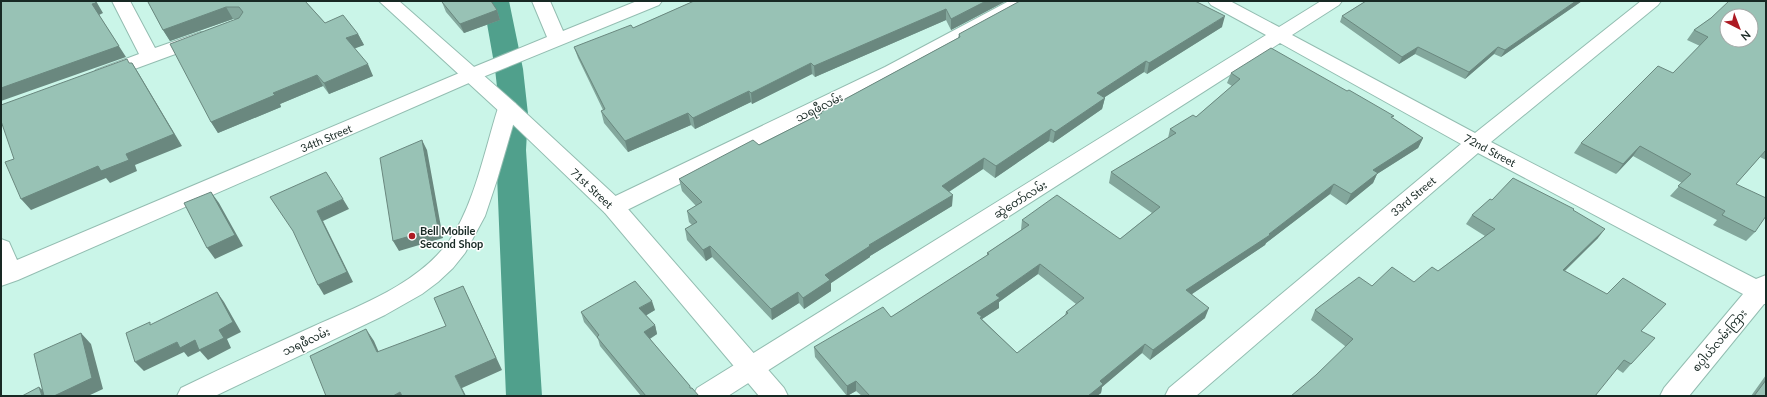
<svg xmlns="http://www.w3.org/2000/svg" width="1767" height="397" font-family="Lato,'Noto Sans Myanmar',sans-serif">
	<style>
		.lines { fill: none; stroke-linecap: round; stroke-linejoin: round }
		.canal { fill: #50a08c; fill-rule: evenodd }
		.street-casing { stroke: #93bdb1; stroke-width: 2 }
		.secondary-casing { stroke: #93bdb1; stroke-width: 2 }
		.street { fill: #fff; fill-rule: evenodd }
		.secondary { fill: #fff; fill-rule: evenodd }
		.wall { fill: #83a79c; fill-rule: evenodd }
		.shaded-wall { fill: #6a887f }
		.building { fill: #98c2b5; stroke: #6a887f; fill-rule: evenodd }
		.poi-dot { fill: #ad1a23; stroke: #fff; stroke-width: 1.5 }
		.labels { text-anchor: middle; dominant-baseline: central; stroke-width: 3; stroke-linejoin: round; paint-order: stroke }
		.street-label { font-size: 11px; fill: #182924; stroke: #fff }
		.poi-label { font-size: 11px; font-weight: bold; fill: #182924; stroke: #fff; text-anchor: start }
	</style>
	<rect width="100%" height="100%" fill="#caf5e8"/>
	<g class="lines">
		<path class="canal" d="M483,1H509L523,69L528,114L526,150L542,396H506L496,150L500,114L495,69Z"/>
		<g class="street-casing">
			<path id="street" d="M112,1H130L155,48L201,32L208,34L210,38L208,42L110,78L103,80L96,78L93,74L96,70L139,54Z
				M532,1H550L563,31L637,1H662L659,5L478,79L18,280L1,286V239L9,242L17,260L464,71L547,37Z
				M1009,1H1031L1028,5L899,75L621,213L613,215L605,213L602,207L605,201L885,67Z
				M1208,1H1230L1279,27L1321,1H1342L1339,5L1292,35L1475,133L1641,1H1661L1658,5L1491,142L1756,279L1766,275V304H1764L1689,396H1660L1664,388L1743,294L1478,153L1196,396H1165L1169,388L1461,144L1280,43L728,396H693L697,388L1266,35L1211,5Z
				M508,101L515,103L518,108L497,180L485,216L465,253L453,268L438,282L422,294L385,315L215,396H177L181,388C224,367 268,347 312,327C360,305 417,285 449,241C474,206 485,149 498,108L501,103Z"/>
		</g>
		<g class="secondary-casing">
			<path id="secondary" d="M379,1H399L515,103L621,201L784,388L788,396H759L605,213L501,113Z"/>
		</g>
		<use href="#street" class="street"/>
		<use href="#secondary" class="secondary"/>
	</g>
	<path class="wall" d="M305,1L325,23L358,34L364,45L354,48L373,76L329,94L323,86L280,104L281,107L218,133L211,122L238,19H233L170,41L163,30L148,2Z
		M442,1H491L497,10L500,20L464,33L446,12L442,2H443Z
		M694,1H1006L951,30L946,20L815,77L812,74L752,104L751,102L695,129L691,125L628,152L604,123L601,111L603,110L578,58L574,47L633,28Z
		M1366,1H1582L1501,57L1494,54L1465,79L1415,54L1399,64L1340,22L1342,16Z
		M1766,1V160L1760,157L1736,184L1755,232L1746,241L1713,225L1717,220L1670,196L1682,183L1633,156L1616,174L1574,153L1581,143L1673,73L1700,46L1687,40L1694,30L1711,18Z
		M1222,27L1147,74L1144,72L1105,97L1102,109L1053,143L1049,141L995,178L983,169L949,192L952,206L870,256V257L831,283V291L804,309L799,303L772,320L712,257L706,261L687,240L685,229L692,225L689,222L687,211L696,206L682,191L679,179L759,145L822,113L821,112L958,38L959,34Z
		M1231,73L1392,118L1423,138L1418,148L1377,174L1373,183L1346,205L1330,194L1266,243L1265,245L1192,294L1205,318L1150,360L1142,353L1102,387L1101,393L1097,396H862L856,391L847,396L815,357L814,347L891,317L987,256V253L1021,230L1022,220L1120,239L1152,213L1109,183L1111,172L1168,138L1170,129L1196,117L1232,86L1227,83ZM1038,274L1076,304L1066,312L1065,315L1017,353L982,319L999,308V302Z
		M1492,200L1573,210L1598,238L1565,271L1641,331L1631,364L1623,373L1617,369L1345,346L1311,320L1315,310L1372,286L1414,282L1438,271L1485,236L1466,224L1472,215Z
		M655,310L646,315L655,325L657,334L650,339L690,386V388L699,396H641L600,346L598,339L584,322L581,312Z
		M1766,375V396H1751Z"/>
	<path class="shaded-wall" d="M95,1H96L103,13L99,15L126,57L1,101V88Z
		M986,1H1006L951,30V19Z
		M1576,1H1582L1501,57L1505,50Z
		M226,7L233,19L170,41L163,30Z
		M946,9V20L815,77L814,66Z
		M497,10L500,20L464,33L460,24Z
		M1225,16L1222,27L1147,74L1149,63Z
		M358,34L364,45L351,50L346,38Z
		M1418,47L1415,54L1399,64L1402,57Z
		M1498,47L1494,54L1465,79L1469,72Z
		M1146,61L1144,72L1094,104L1097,93Z
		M132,63L139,74L182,146L135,165L137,171L110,183L106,178L31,210L21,199Z
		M811,63L812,74L752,104L751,93Z
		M368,64L373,76L329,94L324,83Z
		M317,75L323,86L280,104L281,107L218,133L211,122L273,93Z
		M749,91L751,102L695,129L693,118Z
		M1105,98L1102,109L1053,143L1055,132Z
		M688,113L691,125L628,152L625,141Z
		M1051,129L1049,141L995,178L996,166Z
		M1423,138L1418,148L1377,174L1373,183L1346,205L1351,194L1373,170Z
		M422,140L427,150L443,238L399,251L393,241Z
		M1640,146L1633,156L1616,174L1623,164Z
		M984,158L983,169L941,197L942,186Z
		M1334,184L1330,194L1266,243L1265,245L1183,300L1186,290L1269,234Z
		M211,192L219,203L243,246L215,259L207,248Z
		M953,195L952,206L870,256V257L831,283V291L804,309L803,298L825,275L869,245Z
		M343,199L349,209L323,221L353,282L324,295L318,285L317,211Z
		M1605,229L1598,238L1556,279L1563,270Z
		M710,246L712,257L706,261L703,250Z
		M1040,264L1038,274L999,302V308L982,319L977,313L996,295Z
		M463,286L502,370L462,388L466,396H465L455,376Z
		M217,292L224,302L241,332L227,339L231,348L208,360L200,351L188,357L184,352L144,371L135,362L177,342L195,340Z
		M798,292L799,303L772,320L771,309Z
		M652,301L655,310L642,318L639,308Z
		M1209,308L1205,318L1150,360L1153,350Z
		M655,325L657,334L646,341L644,332Z
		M366,329L374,341L384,364L377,352Z
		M81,333L91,344L103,389L88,396H54Z
		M1145,344L1142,353L1102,387L1101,393L1097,396H1088L1100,381Z
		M856,381V391L847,396V386Z
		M39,387L46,393V396H42Z
		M400,392L402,396H393Z"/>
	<path class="building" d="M1,1H95L96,3L92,4L119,46L1,88Z
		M150,1H305L325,23L343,15L358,34L346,38L368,64L324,83L317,75L273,93L275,95L211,122L170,44L239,18L243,12L239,7H226L163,30L148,2Z
		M444,1H491L497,10L460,24L442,2Z
		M694,1H986L951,19L946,9L814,66L811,63L751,93L749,91L693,118L688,113L625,141L601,111L605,109L574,47L631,25L633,28Z
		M1020,1H1195L1225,16L1149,63L1146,61L1097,93L1105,98L1055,132L1051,129L996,166L984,158L942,186L953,195L869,245L870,246L825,275L830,280L803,298L798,292L771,309L710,246L703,250L685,229L697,222L687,211L702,202L679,179L753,140L759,145L822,113L821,112L960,37L959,34Z
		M1366,1H1576L1505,50L1498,47L1469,72L1418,47L1402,57L1342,16Z
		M1729,1H1766V150L1736,184L1766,198V216L1755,232L1722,215L1725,211L1678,186L1691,174L1640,146L1623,164L1581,143L1658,66L1673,73L1708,37L1694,30L1711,18ZM1727,16H1751V40H1727Z
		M1271,48L1347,91L1349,90L1394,116L1391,117L1423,138L1373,170L1378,173L1351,194L1334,184L1269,234L1270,235L1186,290L1209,308L1153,350L1145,344L1100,381L1103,384L1088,396H870L856,381L847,386L814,347L883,307L891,317L989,254L987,253L1029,225L1022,220L1057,195L1120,239L1160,207L1111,172L1176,133L1170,129L1193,115L1196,117L1240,79L1231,73ZM1040,264L1084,298L1066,312L1068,313L1017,353L980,318L982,317L977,313L1000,298L996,295Z
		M127,59L129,63H132L174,134L126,154L129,160L101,171L98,166L21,199L5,162L14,159L1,121V105Z
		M422,140L438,228L393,241L380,158Z
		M326,172L343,199L317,211L347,272L318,285L293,231L270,197Z
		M1513,178L1574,209L1573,210L1605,229L1563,270L1607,294L1623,278L1666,304L1641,331L1655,338L1631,364L1624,360L1595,396H1291L1316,375L1353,339L1315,310L1359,277L1372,286L1392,267L1414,282L1432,267L1438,271L1495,229L1472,215L1490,199L1492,200Z
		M211,192L235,235L207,248L184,203Z
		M635,281L652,301L639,308L655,325L644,332L690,386V388H692L699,396H646L597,337L599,335L581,312Z
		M463,286L496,358L455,376L465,396H402L400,392L393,396H326L310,356L366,329L377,352L446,326L434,298Z
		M217,292L233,322L219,330L224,338L199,350L195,340L180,348L177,342L135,362L126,333L150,322V325Z
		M81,333L92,378L54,396H44L34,354Z
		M1766,380V396H1754Z
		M39,387L42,396H22Z"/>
	<circle class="poi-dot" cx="412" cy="236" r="4"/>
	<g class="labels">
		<g class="street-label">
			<text transform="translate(819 107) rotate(-26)">သရဖီလမ်း</text>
			<text transform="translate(326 138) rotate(-23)">34th Street</text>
			<text transform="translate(1490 150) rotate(28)">72nd Street</text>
			<text transform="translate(592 188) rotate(43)">71st Street</text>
			<text transform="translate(1413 196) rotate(-40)">33rd Street</text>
			<text transform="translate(1020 199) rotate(-32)">ဆွဲတော်လမ်း</text>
			<text transform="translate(1719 340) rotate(-50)">စပ္ပါယ်လမ်းကြား</text>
			<text transform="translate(306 341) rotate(-25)">သရဖီလမ်း</text>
		</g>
		<g class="poi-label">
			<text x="420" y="230">Bell Mobile<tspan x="420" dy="13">Second Shop</tspan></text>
		</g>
	</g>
	<rect width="1767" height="397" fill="none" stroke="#182924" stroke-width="4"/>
	<g transform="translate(1739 28) rotate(138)"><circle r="19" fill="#ffffff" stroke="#a3a9a7"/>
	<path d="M0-3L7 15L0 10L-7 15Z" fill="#ad1a23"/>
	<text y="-6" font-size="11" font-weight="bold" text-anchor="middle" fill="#182924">N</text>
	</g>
</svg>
